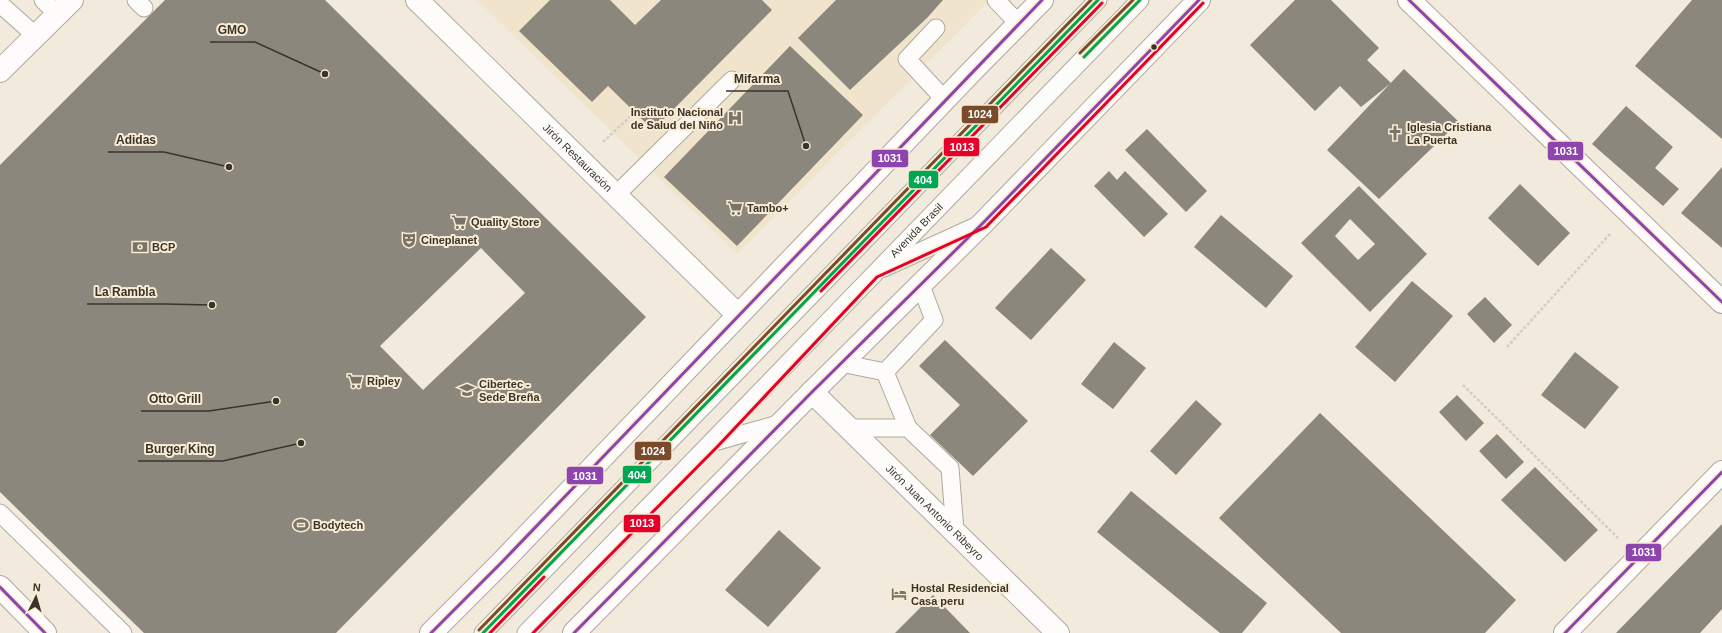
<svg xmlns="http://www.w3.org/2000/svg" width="1722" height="633" font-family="Arial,sans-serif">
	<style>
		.built { fill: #f1e4cd }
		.building { fill: #8c877d; fill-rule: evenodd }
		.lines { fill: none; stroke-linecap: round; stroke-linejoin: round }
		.lane-casing { stroke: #aea99e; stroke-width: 19 }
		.street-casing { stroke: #aea99e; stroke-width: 24 }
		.secondary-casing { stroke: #aea99e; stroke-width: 24 }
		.primary-casing { stroke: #aea99e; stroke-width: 24 }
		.path { stroke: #d0cec8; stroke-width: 2.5; stroke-dasharray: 3 2; stroke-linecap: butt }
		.lane { stroke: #fdfcfa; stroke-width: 17 }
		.street { stroke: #fdfcfa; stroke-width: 22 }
		.secondary { stroke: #fdfcfa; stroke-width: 22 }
		.primary { stroke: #fdfcfa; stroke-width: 22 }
		.bus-1-casing { stroke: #faecd4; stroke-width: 6 }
		.bus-2-casing { stroke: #faecd4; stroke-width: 6 }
		.bus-3-casing { stroke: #faecd4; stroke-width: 6 }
		.bus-4-casing { stroke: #faecd4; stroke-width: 6 }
		.bus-1 { stroke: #8e44ad; stroke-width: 3 }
		.bus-2 { stroke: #e4002b; stroke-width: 3 }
		.bus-3 { stroke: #00a651; stroke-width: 3 }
		.bus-4 { stroke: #7a4b2a; stroke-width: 3 }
		.bus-dot { fill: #39342a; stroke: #faecd4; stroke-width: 1.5 }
		.labels { text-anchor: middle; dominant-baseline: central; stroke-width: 4; stroke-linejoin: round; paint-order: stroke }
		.poi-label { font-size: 11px; font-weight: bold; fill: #39342a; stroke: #faecd4; text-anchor: start }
		.street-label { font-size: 11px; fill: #39342a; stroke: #faecd4 }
		.leader { fill: none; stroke: #39342a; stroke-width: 1.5 }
		.callout-dot { fill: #39342a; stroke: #faecd4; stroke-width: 1.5 }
		.callout-label { font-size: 12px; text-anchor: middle; font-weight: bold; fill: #39342a; stroke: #faecd4; stroke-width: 4; stroke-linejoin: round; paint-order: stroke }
		.line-badge { stroke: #faecd4; stroke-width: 1.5 }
		.badge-label { font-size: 11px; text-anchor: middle; font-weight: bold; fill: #fff }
	</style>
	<rect width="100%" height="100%" fill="#f2eadc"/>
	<path class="built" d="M477,0H990L737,254Z"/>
	<path class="building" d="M165,0H325L646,317L336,633H144L0,492V165ZM481,248L525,293L423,390L380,346Z
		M550,0H610L635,25L661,0H762L772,10L653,130L608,86L592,102L519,31Z
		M836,0H943L927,18L850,90L798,38Z
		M1295,0H1331L1379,48L1367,60L1391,83L1361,107L1340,86L1315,111L1250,45Z
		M1692,0H1722V139L1635,66Z
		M790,46L863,115L737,246L664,177Z
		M1404,69L1459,122L1379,199L1327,150Z
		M1626,106L1673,147L1655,168L1679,189L1663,206L1592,144Z
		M1147,129L1207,191L1186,212L1125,150Z
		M1722,167V248L1681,213Z
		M1109,171L1117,180L1125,171L1168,214L1144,237L1094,186Z
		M1520,184L1570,233L1538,266L1488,218Z
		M1359,186L1427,254L1370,312L1301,243ZM1350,219L1375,244L1358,260L1335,236Z
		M1221,215L1293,276L1266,308L1194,247Z
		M1051,248L1086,280L1031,340L995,308Z
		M1412,281L1453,316L1395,382L1355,347Z
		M1485,297L1512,325L1494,343L1467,314Z
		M945,340L1028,421L973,476L930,435L960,405L919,366Z
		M1114,342L1146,368L1113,409L1081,384Z
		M1575,352L1619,387L1585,429L1541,395Z
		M1457,395L1484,423L1466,441L1439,412Z
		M1196,400L1222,424L1176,475L1150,451Z
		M1320,413L1516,600L1485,633H1341L1219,518Z
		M1497,434L1524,462L1506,479L1479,451Z
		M1535,467L1598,530L1565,562L1501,500Z
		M1131,491L1267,603L1242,633H1220L1097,532Z
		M1722,524V609L1700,633H1616Z
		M779,530L821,568L768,627L725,590Z
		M933,595L970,633H895Z"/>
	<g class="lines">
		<g class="lane-casing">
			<g id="lane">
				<path d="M43,0L58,15"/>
				<path d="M136,0L144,8"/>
				<path d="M996,0L1019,24"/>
				<path d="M0,4L36,36"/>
				<path d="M936,28L907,59L945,100"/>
				<path d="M616,195L732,80"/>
				<path d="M884,268L974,227"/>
				<path d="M841,363L885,372L934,320L920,283"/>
				<path d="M885,372L908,428"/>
				<path d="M848,428H908L950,468L955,531"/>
				<path d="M714,442L782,423"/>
				<path d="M0,513L123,633"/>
				<path d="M483,633L1098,0"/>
				<path id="s1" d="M526,633C732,423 934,210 1140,0"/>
			</g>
		</g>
		<g class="street-casing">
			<g id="street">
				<path id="s2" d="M417,0L738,315"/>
				<path d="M1409,0L1722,302"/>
				<path d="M0,71L72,0"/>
				<path id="s3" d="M812,392L1058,633"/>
				<path d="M0,587L45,633"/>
			</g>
		</g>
		<g class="secondary-casing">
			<path id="secondary" d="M1565,633L1722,472"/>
		</g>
		<g class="primary-casing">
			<path id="primary" d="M431,633L502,562L974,69L1042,0
				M574,633L812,392L983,223L1199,0"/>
		</g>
		<path class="path" d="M603,142L635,112
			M1507,347L1610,234
			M1463,385L1618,538"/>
		<use href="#lane" class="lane"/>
		<use href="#street" class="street"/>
		<use href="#secondary" class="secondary"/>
		<use href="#primary" class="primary"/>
		<g class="bus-1-casing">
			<path id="bus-1" d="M1409,0L1722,302
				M0,587L45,633
				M431,633L502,562L1042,0
				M574,633L812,392L983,223L1199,0
				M1565,633L1722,472"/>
		</g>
		<g class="bus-2-casing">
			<path id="bus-2" d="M821,291L1102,3
				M490,633L544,577
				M533,633L718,446L877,277L986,227L1203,3"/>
		</g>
		<g class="bus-3-casing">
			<path id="bus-3" d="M1084,57L1140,0
				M483,633L1098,0"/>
		</g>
		<g class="bus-4-casing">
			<path id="bus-4" d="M1080,53L1133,0
				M479,630L1091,0"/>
		</g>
		<use href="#bus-1" class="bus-1"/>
		<use href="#bus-2" class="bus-2"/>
		<use href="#bus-3" class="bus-3"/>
		<use href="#bus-4" class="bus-4"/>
	</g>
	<defs>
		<g id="hospital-bare" transform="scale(1.2)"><path d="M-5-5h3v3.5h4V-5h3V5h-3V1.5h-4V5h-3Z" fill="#7a7468" stroke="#faecd4" stroke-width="2.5" paint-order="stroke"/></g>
		<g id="church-bare" transform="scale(1.2)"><path d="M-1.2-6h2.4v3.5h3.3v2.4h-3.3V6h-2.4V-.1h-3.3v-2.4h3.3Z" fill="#7a7468" stroke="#faecd4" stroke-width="2.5" paint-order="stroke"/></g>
		<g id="supermarket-bare" transform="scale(1.2)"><path d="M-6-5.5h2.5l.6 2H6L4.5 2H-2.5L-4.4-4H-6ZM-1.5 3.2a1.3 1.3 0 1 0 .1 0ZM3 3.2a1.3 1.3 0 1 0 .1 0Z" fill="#7a7468" stroke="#faecd4" stroke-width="2.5" paint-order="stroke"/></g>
		<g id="theatre-bare" transform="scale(1.2)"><path d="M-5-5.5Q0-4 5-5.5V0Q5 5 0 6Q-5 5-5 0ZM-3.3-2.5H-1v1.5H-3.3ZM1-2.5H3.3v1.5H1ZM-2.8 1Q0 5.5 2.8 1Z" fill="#7a7468" stroke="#faecd4" stroke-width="2.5" paint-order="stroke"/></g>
		<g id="bank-bare" transform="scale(1.2)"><path d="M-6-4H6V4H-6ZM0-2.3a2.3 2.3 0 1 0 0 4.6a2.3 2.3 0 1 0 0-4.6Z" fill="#7a7468" stroke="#faecd4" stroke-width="2.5" paint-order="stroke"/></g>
		<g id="school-bare" transform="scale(1.2)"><path d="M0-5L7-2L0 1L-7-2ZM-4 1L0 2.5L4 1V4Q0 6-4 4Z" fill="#7a7468" stroke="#faecd4" stroke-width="2.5" paint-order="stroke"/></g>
		<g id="stadium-bare" transform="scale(1.2)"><path d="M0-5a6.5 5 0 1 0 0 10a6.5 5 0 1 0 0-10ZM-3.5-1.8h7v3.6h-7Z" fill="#7a7468" stroke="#faecd4" stroke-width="2.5" paint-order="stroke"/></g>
		<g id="hotel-bare" transform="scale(1.2)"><path d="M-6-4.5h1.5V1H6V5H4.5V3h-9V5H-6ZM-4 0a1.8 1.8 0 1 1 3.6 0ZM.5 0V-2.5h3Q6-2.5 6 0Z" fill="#7a7468" stroke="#faecd4" stroke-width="2.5" paint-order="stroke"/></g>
	</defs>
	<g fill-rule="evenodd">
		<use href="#hospital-bare" x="735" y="118"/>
		<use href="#church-bare" x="1395" y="133"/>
		<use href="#supermarket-bare" x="735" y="208"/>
		<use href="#supermarket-bare" x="459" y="222"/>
		<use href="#theatre-bare" x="409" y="240"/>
		<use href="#bank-bare" x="140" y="247"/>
		<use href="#supermarket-bare" x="355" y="381"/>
		<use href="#school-bare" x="467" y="390"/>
		<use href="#stadium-bare" x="301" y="525"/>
		<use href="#hotel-bare" x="899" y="594"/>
	</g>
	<circle class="bus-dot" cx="1154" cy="47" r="3.5"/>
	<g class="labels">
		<g class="poi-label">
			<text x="723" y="112" text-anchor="end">Instituto Nacional<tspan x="723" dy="13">de Salud del Niño</tspan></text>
			<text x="1407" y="127">Iglesia Cristiana<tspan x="1407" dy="13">La Puerta</tspan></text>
			<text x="747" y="208">Tambo+</text>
			<text x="471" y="222">Quality Store</text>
			<text x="421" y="240">Cineplanet</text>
			<text x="152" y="247">BCP</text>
			<text x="367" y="381">Ripley</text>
			<text x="479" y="384">Cibertec -<tspan x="479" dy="13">Sede Breña</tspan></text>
			<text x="313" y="525">Bodytech</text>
			<text x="911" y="588">Hostal Residencial<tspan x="911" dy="13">Casa peru</tspan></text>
		</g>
		<g class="street-label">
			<text stroke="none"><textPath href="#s2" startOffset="225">Jirón Restauración</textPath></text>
			<text stroke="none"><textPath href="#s1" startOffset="561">Avenida Brasil</textPath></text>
			<text stroke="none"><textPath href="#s3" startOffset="172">Jirón Juan Antonio Ribeyro</textPath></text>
		</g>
	</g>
	<path class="leader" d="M325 74L255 42H210M806 146L788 91H726M229 167L164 152H108M212 305L164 304H87M276 401L209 411H141M301 443L223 461H138"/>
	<g class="callout-dot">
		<circle cx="325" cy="74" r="4"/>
		<circle cx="806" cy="146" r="4"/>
		<circle cx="229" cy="167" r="4"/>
		<circle cx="212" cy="305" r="4"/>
		<circle cx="276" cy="401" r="4"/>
		<circle cx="301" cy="443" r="4"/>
	</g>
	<g class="callout-label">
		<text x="232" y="34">GMO</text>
		<text x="757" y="83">Mifarma</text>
		<text x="136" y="144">Adidas</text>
		<text x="125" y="296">La Rambla</text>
		<text x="175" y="403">Otto Grill</text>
		<text x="180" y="453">Burger King</text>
	</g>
	<g class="line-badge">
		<rect x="961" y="105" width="38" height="19" rx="4" fill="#7a4b2a"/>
		<rect x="943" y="137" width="37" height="20" rx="4" fill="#e4002b"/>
		<rect x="1547" y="141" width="37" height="20" rx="4" fill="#8e44ad"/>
		<rect x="871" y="149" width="38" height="19" rx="4" fill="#8e44ad"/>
		<rect x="908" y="170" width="31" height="19" rx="4" fill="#00a651"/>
		<rect x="634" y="441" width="38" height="20" rx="4" fill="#7a4b2a"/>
		<rect x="622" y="465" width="30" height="19" rx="4" fill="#00a651"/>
		<rect x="566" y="466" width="38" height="19" rx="4" fill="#8e44ad"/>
		<rect x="623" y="514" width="38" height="19" rx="4" fill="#e4002b"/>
		<rect x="1625" y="543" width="37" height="19" rx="4" fill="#8e44ad"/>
	</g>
	<g class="badge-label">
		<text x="980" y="118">1024</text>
		<text x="962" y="151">1013</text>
		<text x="1566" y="155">1031</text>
		<text x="890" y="162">1031</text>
		<text x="923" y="184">404</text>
		<text x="653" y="455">1024</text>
		<text x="637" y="479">404</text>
		<text x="585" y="480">1031</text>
		<text x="642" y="527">1013</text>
		<text x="1644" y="556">1031</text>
	</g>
	<g transform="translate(36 597) rotate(5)" stroke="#faecd4" stroke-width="3" paint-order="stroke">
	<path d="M0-3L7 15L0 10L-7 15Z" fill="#39342a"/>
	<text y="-6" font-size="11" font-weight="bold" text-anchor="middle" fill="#39342a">N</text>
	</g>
</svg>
